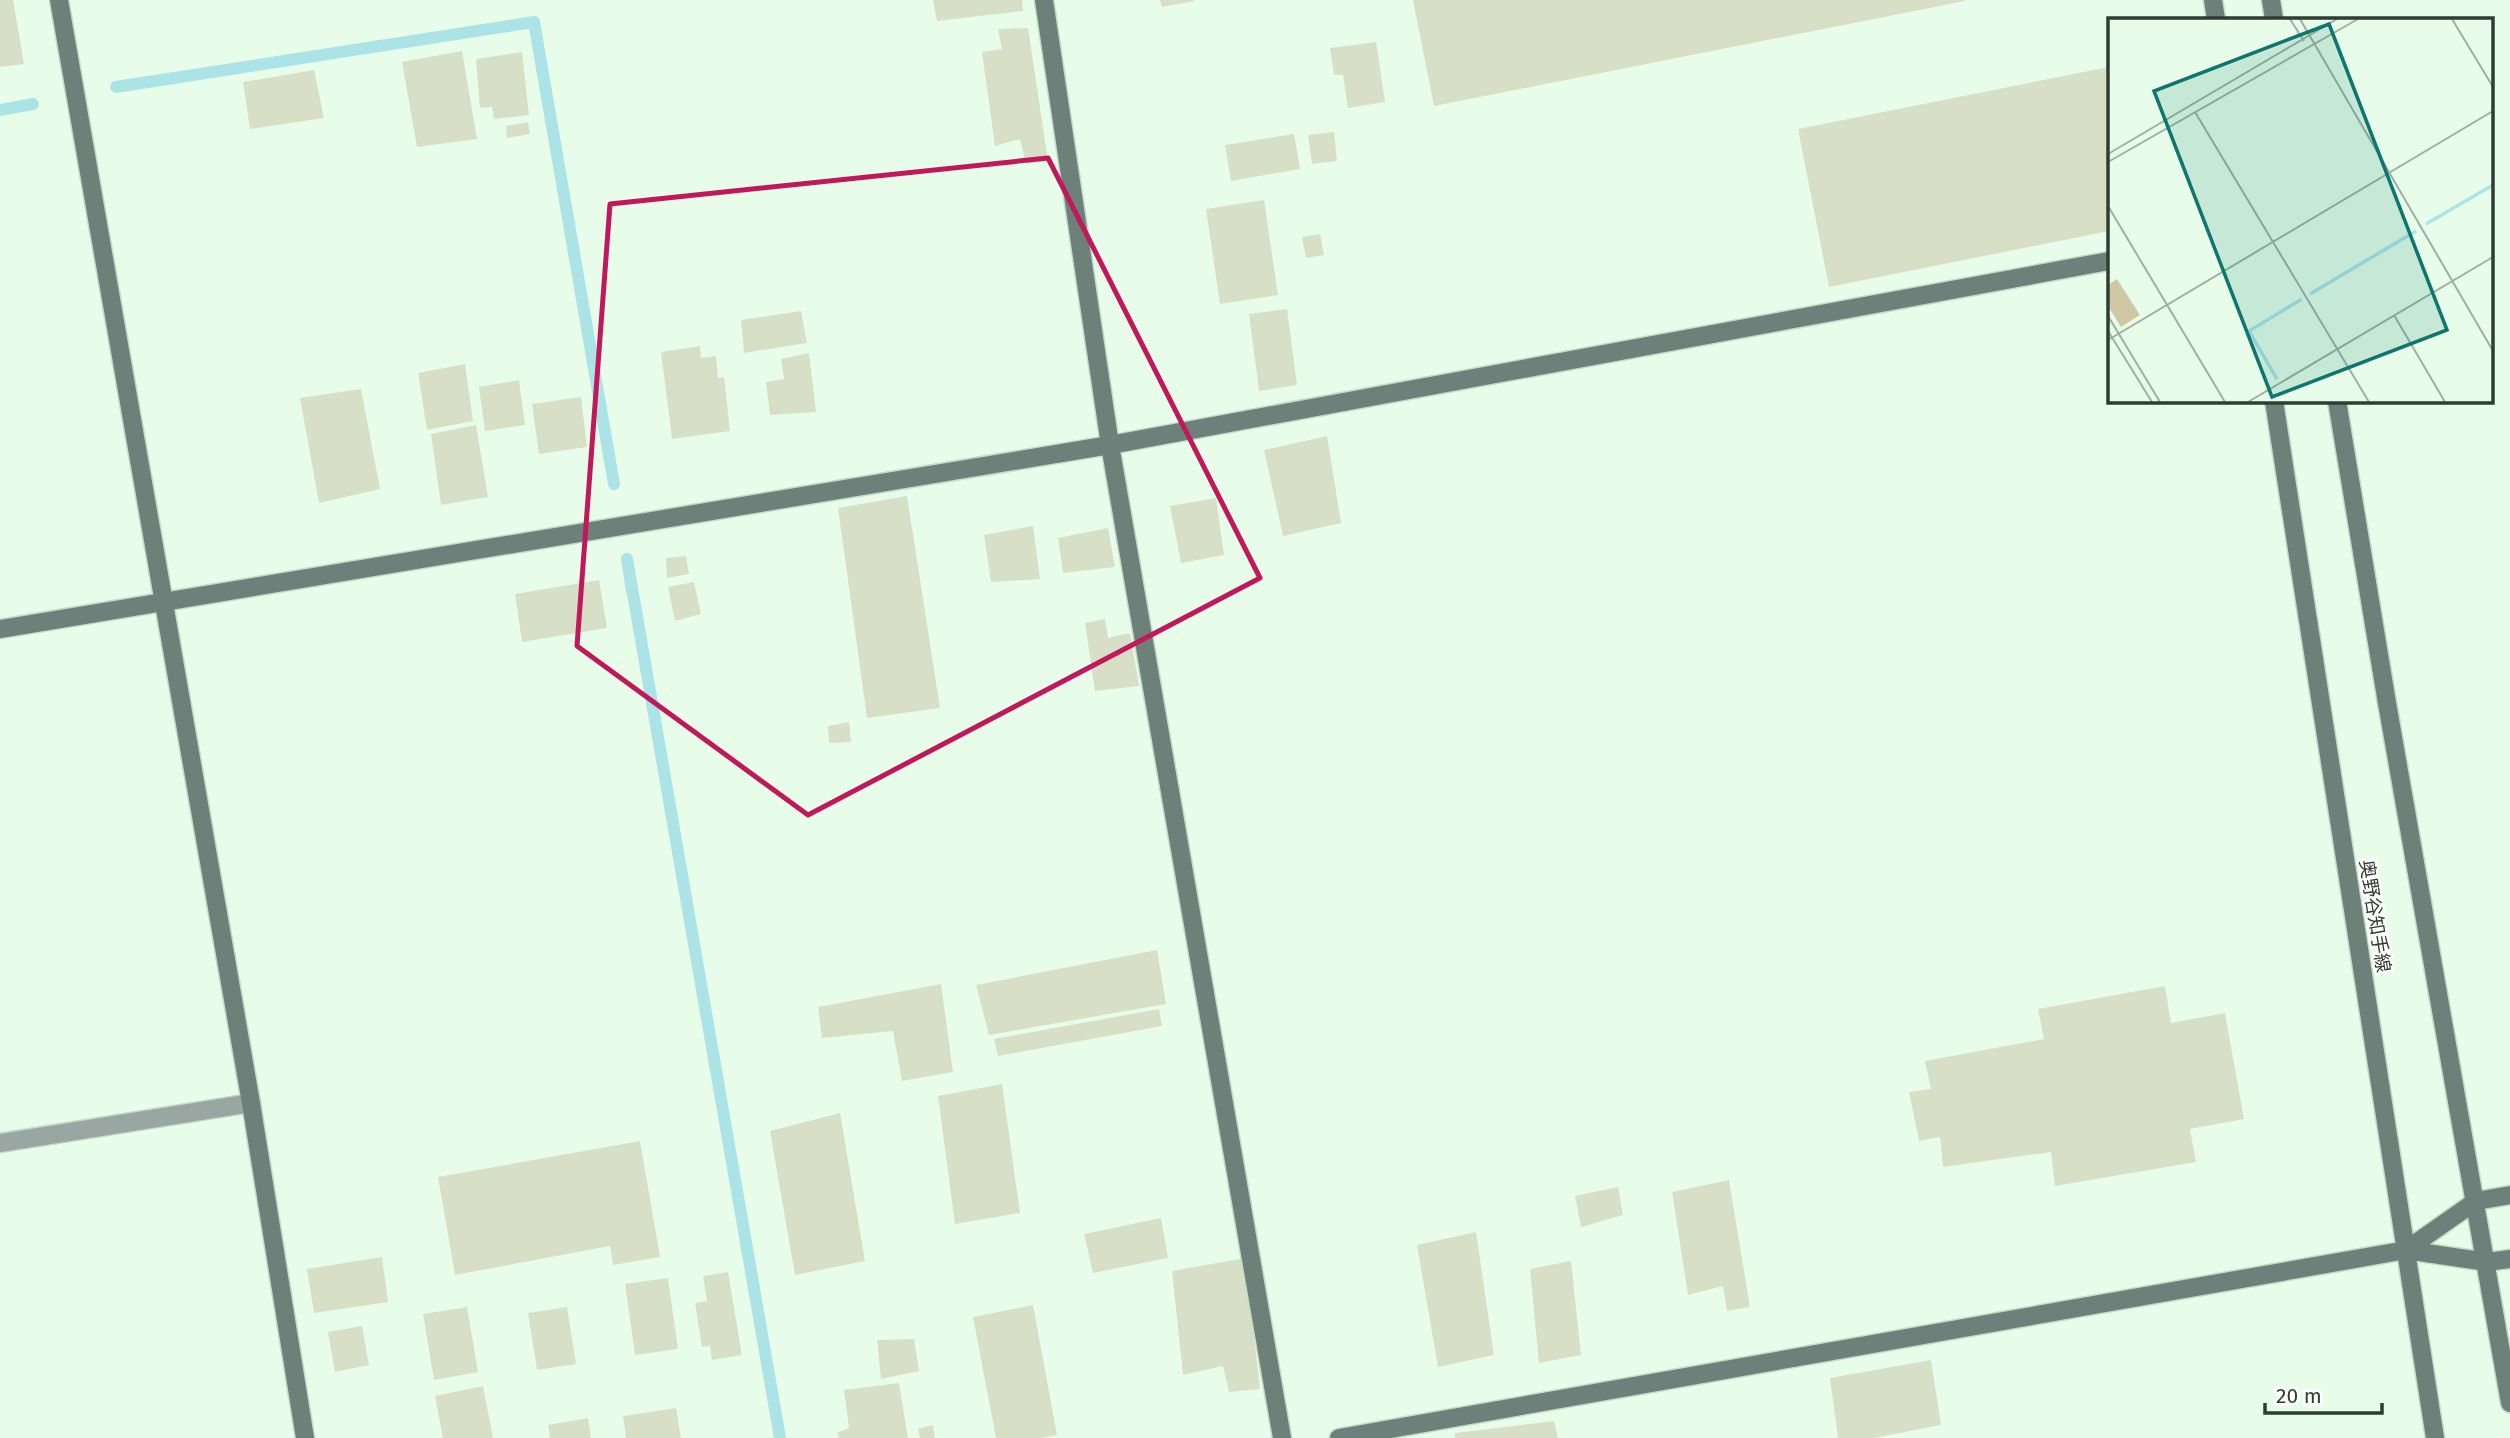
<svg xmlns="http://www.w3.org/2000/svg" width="2510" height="1438" font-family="'Fira Sans','Noto Sans JP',sans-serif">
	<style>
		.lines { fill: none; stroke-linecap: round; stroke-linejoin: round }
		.stream { stroke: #ace3e7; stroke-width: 12 }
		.building { fill: #d7e0c7 }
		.street-casing { stroke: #c6dac9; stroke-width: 21 }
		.secondary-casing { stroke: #c6dac9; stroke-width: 21 }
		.street { stroke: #99a6a2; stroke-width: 18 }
		.secondary { stroke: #6d807a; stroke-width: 18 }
		.marked { fill: none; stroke: #c2185b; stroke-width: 5; stroke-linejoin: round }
		.labels { text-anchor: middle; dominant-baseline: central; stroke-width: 5; stroke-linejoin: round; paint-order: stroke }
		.street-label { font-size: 19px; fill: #323b33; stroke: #fff }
		.inset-river { fill: none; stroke: #ace3e7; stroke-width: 3.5 }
		.inset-road { fill: none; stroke: #9fafa1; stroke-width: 2 }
		.view { fill: #0f766e; fill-opacity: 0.15; stroke: #0f766e; stroke-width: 3.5 }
		.inset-edge { fill: none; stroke: #323b33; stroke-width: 3.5 }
	</style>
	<rect width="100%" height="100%" fill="#e7fdea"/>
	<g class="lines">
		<path class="stream" d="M116,87L534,22L614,484
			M0,110L33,104
			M632,591L627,559L780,1438"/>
	</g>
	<path class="building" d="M0,0H13L24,64L0,67Z
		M933,0H1022L1023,11L937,21Z
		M1160,0H1194V1L1162,7Z
		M1413,0H1965V1L1434,106Z
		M1028,28L1048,161L1026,164L1020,139L995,146L982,52L1002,49L998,29Z
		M1376,42L1385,102L1348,108L1343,75H1334L1330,48Z
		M462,51L477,139L417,147L402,62Z
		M522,52L529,115L494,119L492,107L480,108L476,59Z
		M2109,67V231L1829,287L1798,129Z
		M314,70L324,118L250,129L243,82Z
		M528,122L530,134L507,138L506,126Z
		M1334,132L1337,161L1312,164L1308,135Z
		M1294,134L1300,169L1231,181L1225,145Z
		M1264,200L1278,295L1220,304L1206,209Z
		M1320,234L1324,255L1306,258L1302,237Z
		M1287,309L1297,385L1259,391L1249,314Z
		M801,311L807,343L744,353L741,320Z
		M700,346L701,358L716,356L718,378L724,377L730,431L672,439L661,352Z
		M809,353L816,412L770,415L766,382L784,379L781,359Z
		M465,364L473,421L427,430L418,373Z
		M519,380L525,425L485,431L479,387Z
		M361,389L380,489L319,503L300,398Z
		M581,397L587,447L539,454L532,404Z
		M476,425L488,497L441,505L431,434Z
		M1327,436L1341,523L1283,536L1264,450Z
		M907,496L940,708L867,718L838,508Z
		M1216,498L1224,555L1181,563L1170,506Z
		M1033,526L1040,579L991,582L984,535Z
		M1108,528L1115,567L1063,573L1058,538Z
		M686,556L689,574L667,578L666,558Z
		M599,580L607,628L522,642L515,594Z
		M694,582L701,614L675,621L668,587Z
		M1105,619L1108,638L1130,633L1139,686L1095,691L1085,623Z
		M849,722L851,742L829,743L828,726Z
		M1157,950L1166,1004L989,1035L976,985Z
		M941,984L953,1072L902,1081L893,1031L822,1038L818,1007Z
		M2165,986L2171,1023L2225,1013L2244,1119L2190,1129L2196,1162L2055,1186L2051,1152L1943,1167L1940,1137L1919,1141L1909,1092L1931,1089L1925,1061L2044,1039L2038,1009Z
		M1159,1009L1162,1026L998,1056L994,1039Z
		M1002,1084L1020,1213L955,1224L938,1096Z
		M840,1113L865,1261L795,1275L770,1131Z
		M640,1141L660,1257L613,1265L610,1246L455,1275L438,1177Z
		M1729,1180L1750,1307L1727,1311L1723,1286L1688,1295L1672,1192Z
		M1618,1187L1623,1215L1581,1227L1575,1196Z
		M1161,1218L1168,1258L1093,1273L1084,1234Z
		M1476,1232L1494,1355L1438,1367L1417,1245Z
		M382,1257L388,1302L314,1313L307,1269Z
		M1245,1258L1260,1389L1229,1392L1223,1366L1183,1375L1172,1271Z
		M1571,1261L1581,1355L1539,1363L1530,1269Z
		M728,1272L742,1355L712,1360L710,1346L702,1347L695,1303L707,1301L703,1276Z
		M668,1278L678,1349L635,1355L625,1284Z
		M1033,1305L1057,1435L1041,1438H996L973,1317Z
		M467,1307L478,1372L434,1380L423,1314Z
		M567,1307L576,1364L537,1370L528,1313Z
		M362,1326L369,1365L335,1372L328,1332Z
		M914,1339L919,1371L881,1379L877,1340Z
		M1931,1360L1941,1425L1874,1438H1838L1830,1378Z
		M899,1383L908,1438H839L837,1433L849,1428L844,1390Z
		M483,1386L493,1438H443L435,1396Z
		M676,1408L681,1438H626L623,1416Z
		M588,1418L591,1438H550L548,1425Z
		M1554,1421L1558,1438H1455V1433Z
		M933,1425L935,1438H920L918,1429Z"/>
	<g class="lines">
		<g class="street-casing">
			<path id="street" d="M0,1143L251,1103"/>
		</g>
		<g class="secondary-casing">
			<path id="secondary" d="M59,0L251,1103L305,1438
				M1044,0L1110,445L1282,1438
				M2213,0L2216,19
				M2271,0L2274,19
				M2274,401L2435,1438
				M2337,401L2387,703L2510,1403
				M0,629L1110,445L2109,261
				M2406,1250L2476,1201L2510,1195
				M1339,1438L2406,1250L2487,1262L2510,1259"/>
		</g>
		<use href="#street" class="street"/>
		<use href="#secondary" class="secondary"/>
	</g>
	<path class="marked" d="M1048,158L1260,578L808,815L577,646L610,204Z"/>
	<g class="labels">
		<g class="street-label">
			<text transform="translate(2375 916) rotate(81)">奥野谷知手線</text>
		</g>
	</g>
	<g transform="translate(2108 18)">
		<rect width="385" height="385" fill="#e7fdea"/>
		<path d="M9,261L32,297L13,309L0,288V267Z" fill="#d0c8a5"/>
		<path class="inset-river" d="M318,206L385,167M206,274L202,276L308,213M169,361L141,313L194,281"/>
		<path class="inset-road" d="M182,1L196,23M192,1L385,333M344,1L385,69M87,94L261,384M0,136L229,1M0,144L250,1M0,188L117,384M286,297L337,384M0,298L52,384M0,313L44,384M0,322L385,93M140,384L385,239"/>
		<path class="view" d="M221,6L339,312L164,379L46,73Z"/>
		<rect width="385" height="385" class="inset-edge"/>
	</g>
	<path d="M2265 1403v10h117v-10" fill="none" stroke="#323b33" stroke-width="3.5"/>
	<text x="2276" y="1403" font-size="21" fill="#323b33" stroke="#ffffff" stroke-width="5" paint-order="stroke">20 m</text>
</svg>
